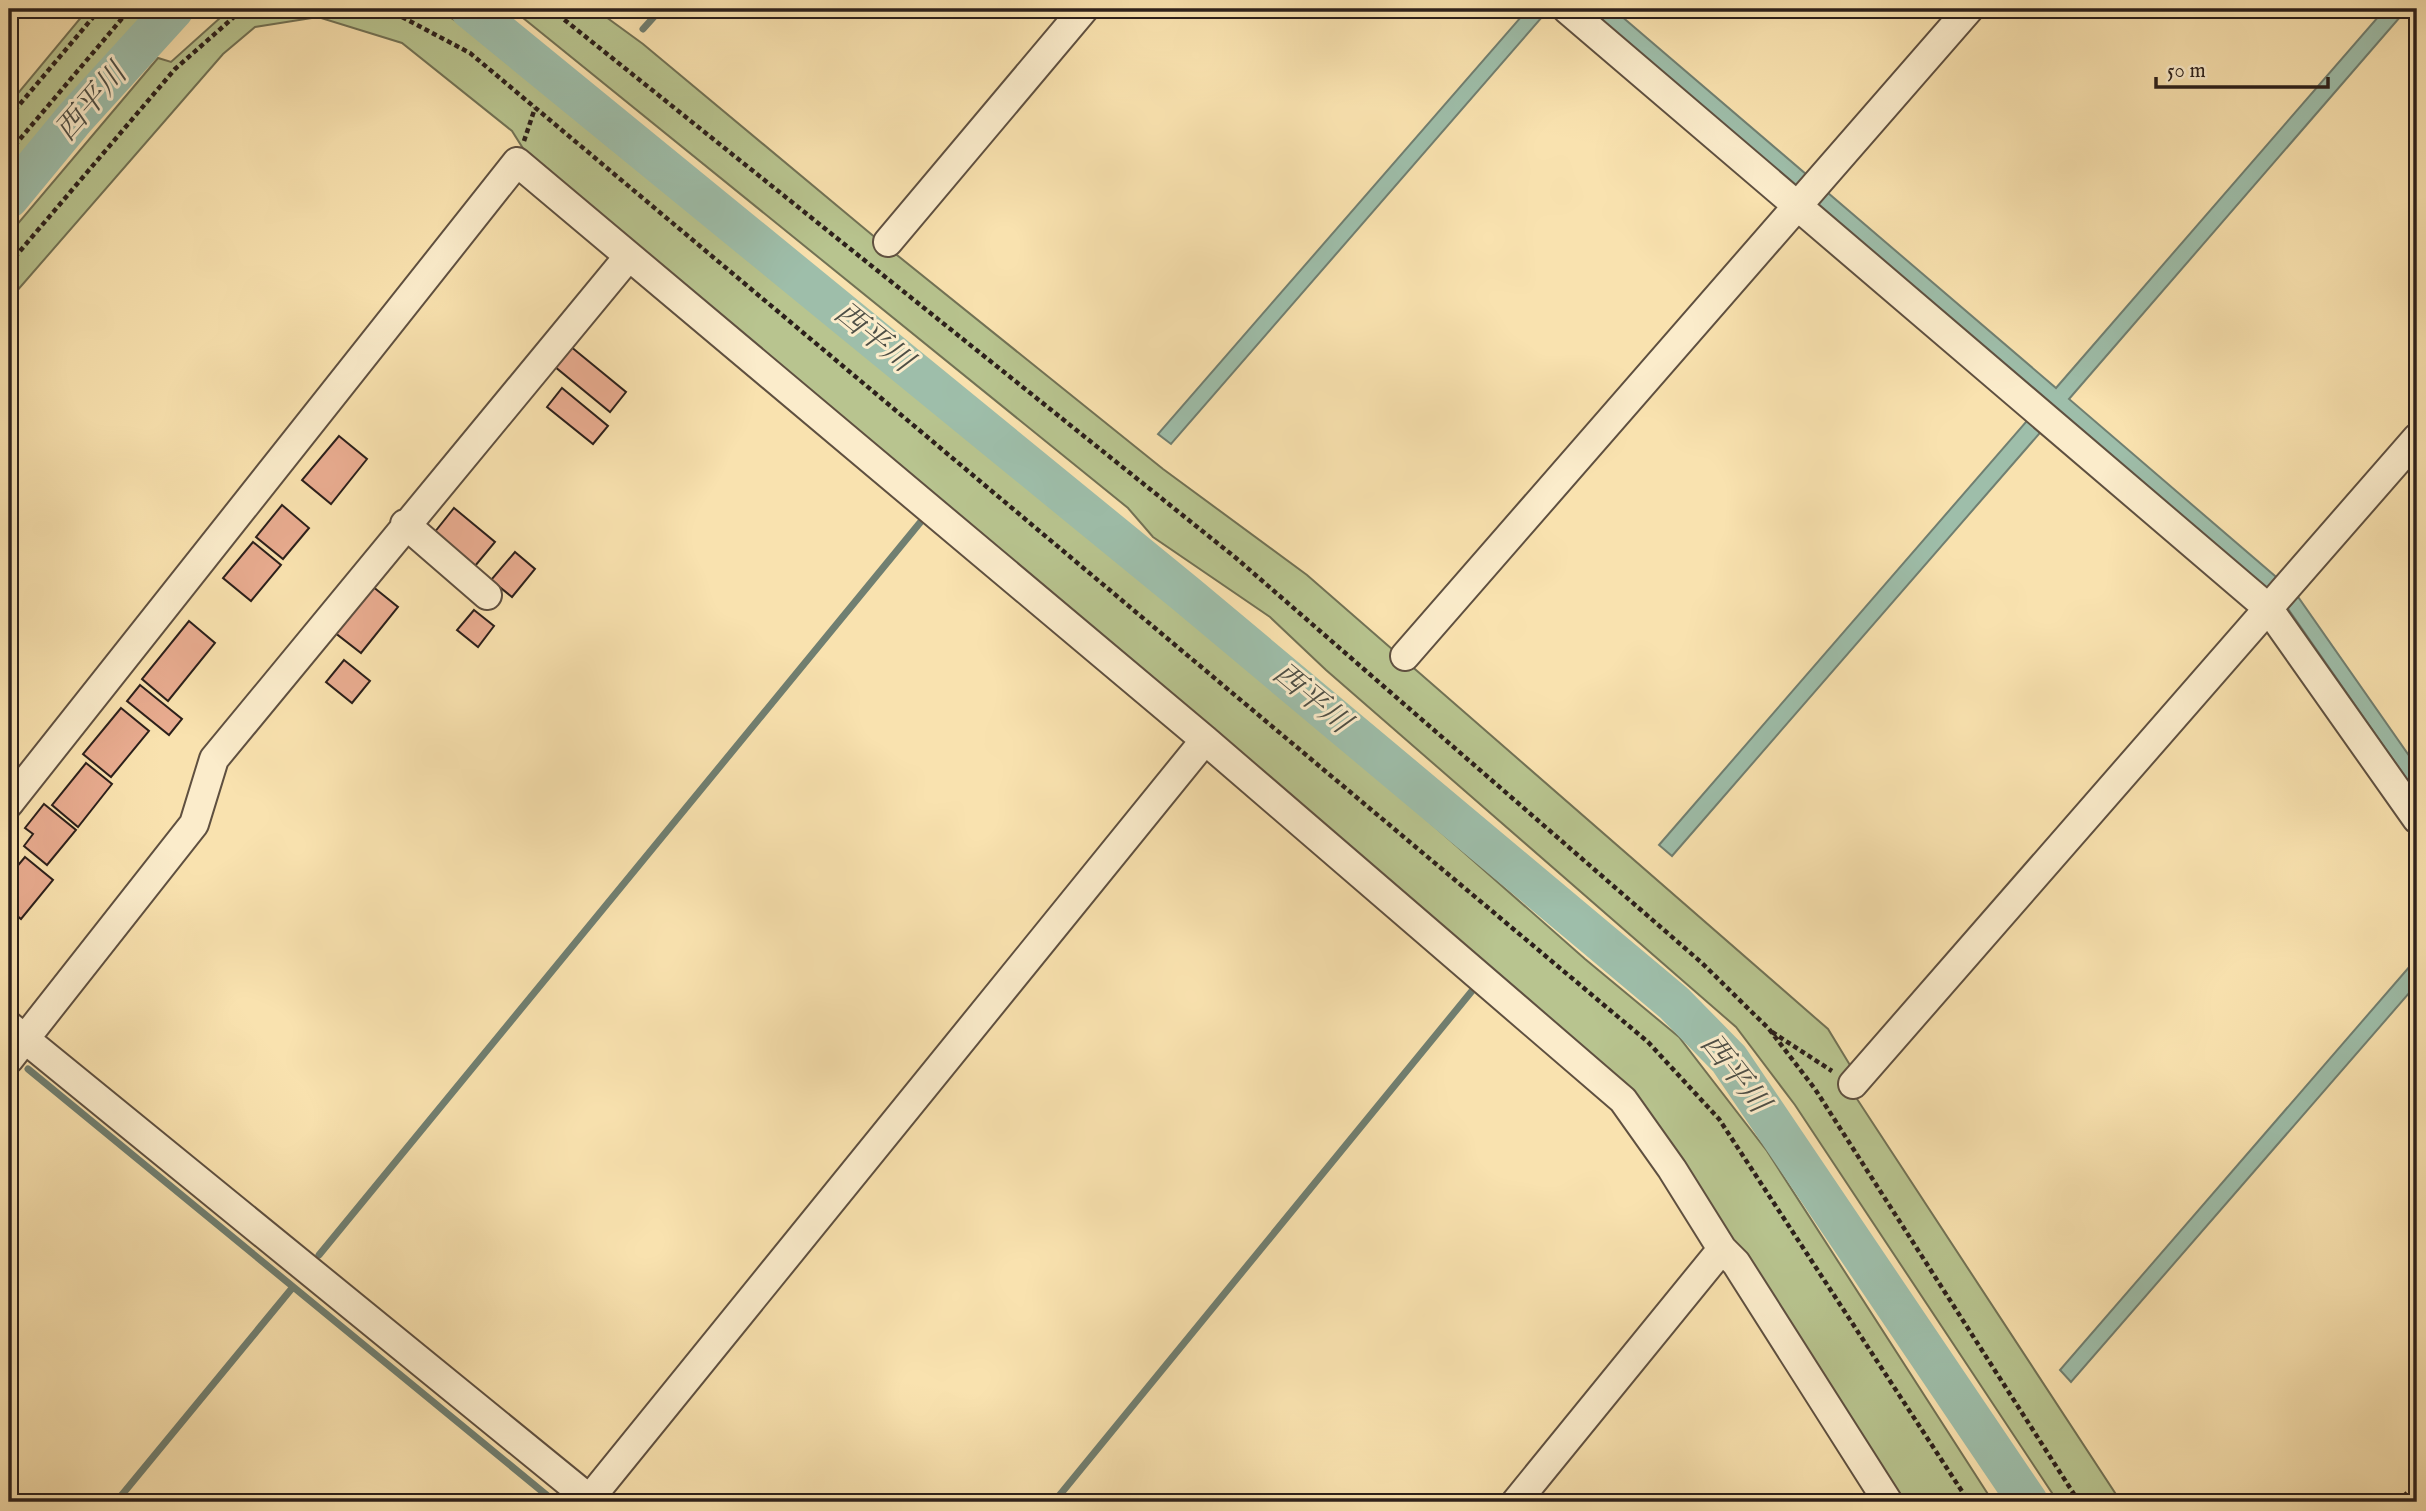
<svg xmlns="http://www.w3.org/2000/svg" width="2426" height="1511" font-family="'IM FELL English','Noto Serif JP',serif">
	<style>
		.green { fill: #b8c48f; stroke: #727255; stroke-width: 2 }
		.water { fill: #9ebeaa; stroke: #707f71; stroke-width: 2 }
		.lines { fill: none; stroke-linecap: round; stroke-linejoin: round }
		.stream { stroke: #707f71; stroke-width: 7 }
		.river { stroke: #9ebeaa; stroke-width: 40 }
		.building { fill: #e9ac90; stroke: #2c201b; stroke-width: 2 }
		.minor-casing { stroke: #5f5040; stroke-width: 32 }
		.path { stroke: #2c201b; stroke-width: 4.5; stroke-dasharray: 5 3.5; stroke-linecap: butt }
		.minor { stroke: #fbeccb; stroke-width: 28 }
		.labels { text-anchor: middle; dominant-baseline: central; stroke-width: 6; stroke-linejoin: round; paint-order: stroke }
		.water-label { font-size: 30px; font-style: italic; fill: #4e4f46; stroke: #fbeccb }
	</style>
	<rect width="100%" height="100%" fill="#f9e2af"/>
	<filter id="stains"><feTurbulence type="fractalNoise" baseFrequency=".00286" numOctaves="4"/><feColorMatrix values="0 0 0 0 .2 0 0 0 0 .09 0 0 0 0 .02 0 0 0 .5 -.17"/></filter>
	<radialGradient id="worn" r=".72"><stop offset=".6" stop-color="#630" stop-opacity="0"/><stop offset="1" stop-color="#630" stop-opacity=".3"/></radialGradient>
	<path class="green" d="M88,9H152L9,178V104Z
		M230,9H436L456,21L1334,738L1585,959L1679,1037L1767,1151L1993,1502H1903L1644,1107L531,161L512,131L402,43L318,17L255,27L223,54L9,300V234L158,58L171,62Z
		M512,9H595L643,44L877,239L1163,469L1307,575L1828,1029L1853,1070L1857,1099L2121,1502H2058L1795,1105L1736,1027L1326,670L1270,617L1153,537L1128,508Z"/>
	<path class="water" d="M1528,9H1549L1171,444L1158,434Z
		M1588,9H1613L2056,388L2385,9H2407L2069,399L2296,594L2417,767V794L2286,606L2058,412L1672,856L1659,845L2045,400Z
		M2417,958V984L2071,1382L2060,1370Z"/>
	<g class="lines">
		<path class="stream" d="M643,29L661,9
			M9,823L20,809
			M28,1069L555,1502
			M319,1255L923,519
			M116,1502L293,1287
			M1054,1502L1476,986"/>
		<path class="river" d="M470,9L1187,595L1674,1003L1729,1059L2028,1502
			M9,198L75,118L174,9"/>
	</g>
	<path class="building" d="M570,346L626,392L610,412L554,366Z
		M562,388L608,426L593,444L547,407Z
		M339,436L367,459L331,504L302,480Z
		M282,505L309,528L283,559L256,537Z
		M454,508L495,542L475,566L434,533Z
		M253,542L281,565L251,601L223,578Z
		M515,552L535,569L512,597L491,580Z
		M372,586L398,607L361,653L334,632Z
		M474,610L494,626L478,647L457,630Z
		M189,621L215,643L168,701L142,679Z
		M344,660L370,681L352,703L326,682Z
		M140,685L182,719L169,735L127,701Z
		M121,708L149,731L111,777L83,754Z
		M86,763L112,784L78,827L52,805Z
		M44,804L76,830L47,865L24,846L33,834L25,828Z
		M25,857L53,880L21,919L9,909V876Z"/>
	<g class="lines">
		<g class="minor-casing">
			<path id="minor" d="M1567,9L2268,608L2417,819
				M888,242L1084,9
				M405,524L487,595
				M1405,656L1969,9
				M9,803L517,162L1205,740L1623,1100L1672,1169L1722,1249L1736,1263L1888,1502
				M9,1026L593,1502
				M9,1059L194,824L214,759L629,256
				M1853,1084L2417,438
				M587,1502L1205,740
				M1516,1502L1722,1249"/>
		</g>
		<path class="path" d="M387,9L470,53L1648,1042L1719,1119L1969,1502
			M551,9L1236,558L1702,963L1769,1029L1815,1089L2079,1502
			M9,117L100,9
			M524,141L535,108
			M9,152L130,9
			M9,264L175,69L243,9
			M1772,1032L1832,1071
			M2397,1502L2417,1484"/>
		<use href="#minor" class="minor"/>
	</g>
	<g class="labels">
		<g class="water-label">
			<text transform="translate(92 103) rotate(-49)">西平川</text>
			<text transform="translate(873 338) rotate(39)">西平川</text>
			<text transform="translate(1311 699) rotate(40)">西平川</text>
			<text transform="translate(1734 1074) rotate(52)">西平川</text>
		</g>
	</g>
	<rect width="2426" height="1511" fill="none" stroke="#f9e2af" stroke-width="35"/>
	<rect x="10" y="10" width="2405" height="1490" fill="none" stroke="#2c201b" stroke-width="3.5"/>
	<rect x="18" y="18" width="2391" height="1476" fill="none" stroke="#2c201b" stroke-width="2"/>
	<path d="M2156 77v10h172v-10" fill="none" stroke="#2c201b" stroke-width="3.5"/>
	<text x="2167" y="77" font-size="21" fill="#2c201b" stroke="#fbeccb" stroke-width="5" paint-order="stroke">50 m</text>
	<rect width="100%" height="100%" filter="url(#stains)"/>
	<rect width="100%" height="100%" fill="url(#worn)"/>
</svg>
